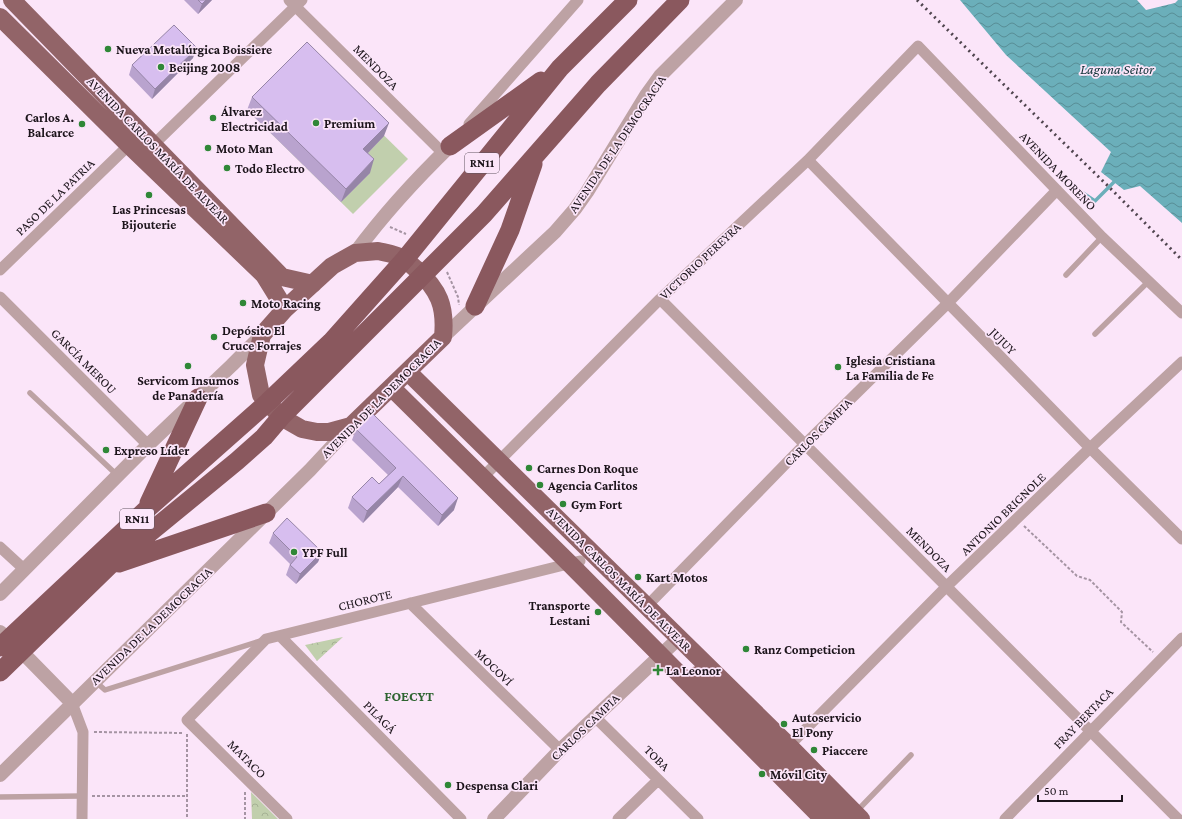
<svg xmlns="http://www.w3.org/2000/svg" width="1182" height="819" font-family="'Crimson Pro',serif">
	<style>
		.grass { fill: #c1cfad }
		.park { fill: url(#park-crowns) }
		.water { fill: url(#water-waves) }
		.lines { fill: none; stroke-linecap: round; stroke-linejoin: round }
		.stream { stroke: #6bafba; stroke-width: 3.5 }
		.path { stroke: #a594a3; stroke-width: 2; stroke-dasharray: 3 2; stroke-linecap: butt }
		.service { stroke: #bda2a4; stroke-width: 5.5 }
		.minor { stroke: #bda2a4; stroke-width: 11 }
		.tertiary { stroke: #bda2a4; stroke-width: 14 }
		.primary { stroke: #926468; stroke-width: 18 }
		.trunk { stroke: #8a585e; stroke-width: 19 }
		.rail { stroke: #4f444e; stroke-width: 3; stroke-dasharray: 2 4; stroke-linecap: butt }
		.wall { fill: #b9a3ce }
		.shaded-wall { fill: #9685a7 }
		.building { fill: #d7beef; stroke: #9685a7 }
		.poi-dot { fill: #2f8737; stroke: #fbe5f9; stroke-width: 1.5 }
		.labels { text-anchor: middle; dominant-baseline: central; stroke-width: 3.5; stroke-linejoin: round; paint-order: stroke }
		.shield { fill: #fbe5f9; stroke: #5f535e; stroke-width: 1 }
		.shield-label { font-size: 12px; font-weight: bold; fill: #1c141b }
		.poi-label { font-size: 13px; font-weight: bold; fill: #1c141b; stroke: #fbe5f9; text-anchor: start }
		.street-label { font-size: 13px; fill: #1c141b; stroke: #fbe5f9 }
		.water-label { font-size: 14px; font-style: italic; fill: #0f3237; stroke: #fbe5f9 }
		.neighbourhood-label { font-size: 14px; font-weight: bold; fill: #2e6431; stroke: #fbe5f9 }
	</style>
	<defs>
		<pattern id="park-crowns" width="20" height="18" patternUnits="userSpaceOnUse"><rect width="20" height="18" fill="#c1cfad"/><path d="M2 6a3 3 0 1 1 6 0M12 15a3 3 0 1 1 6 0" fill="none" stroke="#a5b194"/></pattern>
		<pattern id="water-waves" width="16" height="10" patternUnits="userSpaceOnUse"><rect width="16" height="10" fill="#6bafba"/><path d="M0 5q4-4 8 0t8 0" fill="none" stroke="#578d96"/></pattern>
	</defs>
	<rect width="100%" height="100%" fill="#fbe5f9"/>
	<path class="grass" d="M302,55L408,159L353,214L247,110Z"/>
	<path class="park" d="M343,637L317,661L305,645Z
		M251,792L278,819H252Z"/>
	<path class="water" d="M960,0H1137L1146,10L1175,3L1178,0H1182V223L1140,186L1124,190L1101,172L1111,152L1006,55Z"/>
	<g class="lines">
		<path class="stream" d="M1080,191L1095,201L1114,182"/>
		<path class="path" d="M390,227L406,234
			M447,272L458,297L459,305
			M1024,526L1077,576L1090,580L1122,612L1121,622L1153,652
			M94,732L184,733
			M187,734V819
			M245,792V819
			M92,796H187"/>
		<path class="service" d="M1066,275L1102,237
			M1095,334L1149,281
			M30,393L117,475
			M96,682L105,690L260,641
			M0,797L82,796
			M856,812L911,755"/>
		<path class="minor" d="M289,0L443,153
			M469,124L578,0
			M149,149L302,0
			M808,160L1090,448L1182,539
			M0,270L129,145
			M0,297L148,445
			M660,299L1178,819
			M483,477L660,299L808,160L918,46L1102,237L1182,313
			M0,547L25,570
			M410,603L560,750
			M646,607L804,445L947,304L1057,190
			M280,636L461,819
			M72,703L83,732L82,819
			M595,717L698,819
			M785,750L947,586L1090,448L1182,362
			M287,819L187,720L266,639L580,561
			M618,819L658,780
			M1005,819L1182,638"/>
		<path class="tertiary" d="M355,253C383,215 416,179 450,146
			M443,337L555,232L575,209L587,192L647,94L660,76L736,0
			M0,594L148,445L232,365L262,335
			M0,632L21,651L72,703
			M0,775L310,470L351,426
			M494,819L560,750L679,638"/>
		<path class="primary" d="M12,0L282,277L313,284
			M0,17L129,145L264,275L285,309
			M378,251C387,253 396,254 404,259C409,262 412,266 416,269C439,290 446,306 443,337L351,426L329,432H317L302,429L281,417L261,395L255,365L262,335L285,309L332,266L355,253Z
			M408,372L789,746L861,819
			M392,388L570,564L823,819
			M697,675L841,819"/>
		<path class="trunk" d="M450,146L541,81
			M475,306L510,230L533,164
			M149,503L198,398
			M119,563L266,513
			M0,647L146,510L268,402L331,342L405,259L560,68L628,0
			M0,672L109,566L237,461L264,437L281,417L484,214L598,84L680,0"/>
		<path class="rail" d="M917,0L1108,186L1182,260"/>
	</g>
	<path class="wall" d="M184,0H212L198,14Z
		M193,58L152,99L129,75L132,65Z
		M252,97L384,136L368,153L370,173L341,202L247,110Z
		M356,429L454,510L438,526L398,487L363,523L348,508L352,497L379,484L388,475L352,440Z
		M273,533L322,552L318,562L296,584L286,575L290,564L269,543Z"/>
	<path class="shaded-wall" d="M206,0H212L198,14L202,4Z
		M197,48L193,58L152,99L155,89Z
		M389,123L384,136L359,162L363,149Z
		M374,159L370,173L341,202L346,189Z
		M403,476L398,487L363,523L367,511Z
		M458,498L454,510L438,526L442,515Z
		M322,552L318,562L296,584L300,574Z"/>
	<path class="building" d="M198,0H206L202,4Z
		M174,25L197,48L155,89L132,65Z
		M307,42L389,123L363,149L374,159L346,189L252,97Z
		M372,413L458,498L442,515L403,476L367,511L352,497L372,477L379,484L396,468L356,429Z
		M287,518L322,552L300,574L290,565L297,557L273,533Z"/>
	<g class="poi-dot">
		<circle cx="108" cy="49" r="4"/>
		<circle cx="161" cy="67" r="4"/>
		<circle cx="213" cy="118" r="4"/>
		<circle cx="316" cy="123" r="4"/>
		<circle cx="82" cy="124" r="4"/>
		<circle cx="208" cy="148" r="4"/>
		<circle cx="227" cy="168" r="4"/>
		<circle cx="149" cy="195" r="4"/>
		<circle cx="243" cy="303" r="4"/>
		<circle cx="214" cy="337" r="4"/>
		<circle cx="188" cy="366" r="4"/>
		<circle cx="838" cy="367" r="4"/>
		<circle cx="106" cy="450" r="4"/>
		<circle cx="529" cy="468" r="4"/>
		<circle cx="540" cy="485" r="4"/>
		<circle cx="563" cy="504" r="4"/>
		<circle cx="294" cy="552" r="4"/>
		<circle cx="638" cy="577" r="4"/>
		<circle cx="598" cy="612" r="4"/>
		<circle cx="746" cy="649" r="4"/>
		<path d="M656 664h4v4h4v4h-4v4h-4v-4h-4v-4h4z"/>
		<circle cx="784" cy="724" r="4"/>
		<circle cx="814" cy="750" r="4"/>
		<circle cx="762" cy="774" r="4"/>
		<circle cx="448" cy="785" r="4"/>
	</g>
	<g class="labels">
		<g class="shield">
			<rect x="465" y="153" width="34" height="20" rx="3"/>
			<rect x="120" y="509" width="34" height="20" rx="3"/>
		</g>
		<g class="shield-label">
			<text x="482" y="163">RN11</text>
			<text x="137" y="519">RN11</text>
		</g>
		<g class="poi-label">
			<text x="116" y="49">Nueva Metalúrgica Boissiere</text>
			<text x="169" y="67">Beijing 2008</text>
			<text x="221" y="111">Álvarez<tspan x="221" dy="15">Electricidad</tspan></text>
			<text x="74" y="117" text-anchor="end">Carlos A.<tspan x="74" dy="15">Balcarce</tspan></text>
			<text x="324" y="123">Premium</text>
			<text x="216" y="148">Moto Man</text>
			<text x="235" y="168">Todo Electro</text>
			<text x="149" y="209" text-anchor="middle">Las Princesas<tspan x="149" dy="15">Bijouterie</tspan></text>
			<text x="251" y="303">Moto Racing</text>
			<text x="222" y="330">Depósito El<tspan x="222" dy="15">Cruce Forrajes</tspan></text>
			<text x="846" y="360">Iglesia Cristiana<tspan x="846" dy="15">La Familia de Fe</tspan></text>
			<text x="188" y="380" text-anchor="middle">Servicom Insumos<tspan x="188" dy="15">de Panadería</tspan></text>
			<text x="114" y="450">Expreso Líder</text>
			<text x="537" y="468">Carnes Don Roque</text>
			<text x="548" y="485">Agencia Carlitos</text>
			<text x="571" y="504">Gym Fort</text>
			<text x="302" y="552">YPF Full</text>
			<text x="646" y="577">Kart Motos</text>
			<text x="590" y="605" text-anchor="end">Transporte<tspan x="590" dy="15">Lestani</tspan></text>
			<text x="754" y="649">Ranz Competicion</text>
			<text x="666" y="670">La Leonor</text>
			<text x="792" y="717">Autoservicio<tspan x="792" dy="15">El Pony</tspan></text>
			<text x="822" y="750">Piaccere</text>
			<text x="770" y="774">Móvil City</text>
			<text x="456" y="785">Despensa Clari</text>
		</g>
		<g class="street-label">
			<text transform="translate(376 67) rotate(45)">MENDOZA</text>
			<text transform="translate(617 144) rotate(-56)">AVENIDA DE LA DEMOCRACIA</text>
			<text transform="translate(158 150) rotate(46)">AVENIDA CARLOS MARÍA DE ALVEAR</text>
			<text transform="translate(1058 171) rotate(46)">AVENIDA MORENO</text>
			<text transform="translate(55 197) rotate(-44)">PASO DE LA PATRIA</text>
			<text transform="translate(700 261) rotate(-43)">VICTORIO PEREYRA</text>
			<text transform="translate(1003 341) rotate(45)">JUJUY</text>
			<text transform="translate(84 361) rotate(45)">GARCÍA MEROU</text>
			<text transform="translate(381 398) rotate(-45)">AVENIDA DE LA DEMOCRACIA</text>
			<text transform="translate(818 432) rotate(-45)">CARLOS CAMPIA</text>
			<text transform="translate(1003 514) rotate(-44)">ANTONIO BRIGNOLE</text>
			<text transform="translate(929 549) rotate(45)">MENDOZA</text>
			<text transform="translate(619 579) rotate(45)">AVENIDA CARLOS MARÍA DE ALVEAR</text>
			<text transform="translate(365 600) rotate(-14)">CHOROTE</text>
			<text transform="translate(151 626) rotate(-44)">AVENIDA DE LA DEMOCRACIA</text>
			<text transform="translate(494 667) rotate(44)">MOCOVÍ</text>
			<text transform="translate(380 717) rotate(45)">PILAGÁ</text>
			<text transform="translate(1083 718) rotate(-46)">FRAY BERTACA</text>
			<text transform="translate(585 727) rotate(-44)">CARLOS CAMPIA</text>
			<text transform="translate(657 758) rotate(45)">TOBA</text>
			<text transform="translate(247 759) rotate(45)">MATACO</text>
		</g>
		<g class="water-label">
			<text x="1117" y="69">Laguna Seitor</text>
		</g>
		<g class="neighbourhood-label">
			<text x="409" y="696">FOECYT</text>
		</g>
	</g>
	<path d="M1038 795v6h84v-6" fill="none" stroke="#1c141b" stroke-width="2"/>
	<text x="1044" y="795" font-size="12" fill="#1c141b" stroke="#fbe5f9" stroke-width="3" paint-order="stroke">50 m</text>
</svg>
